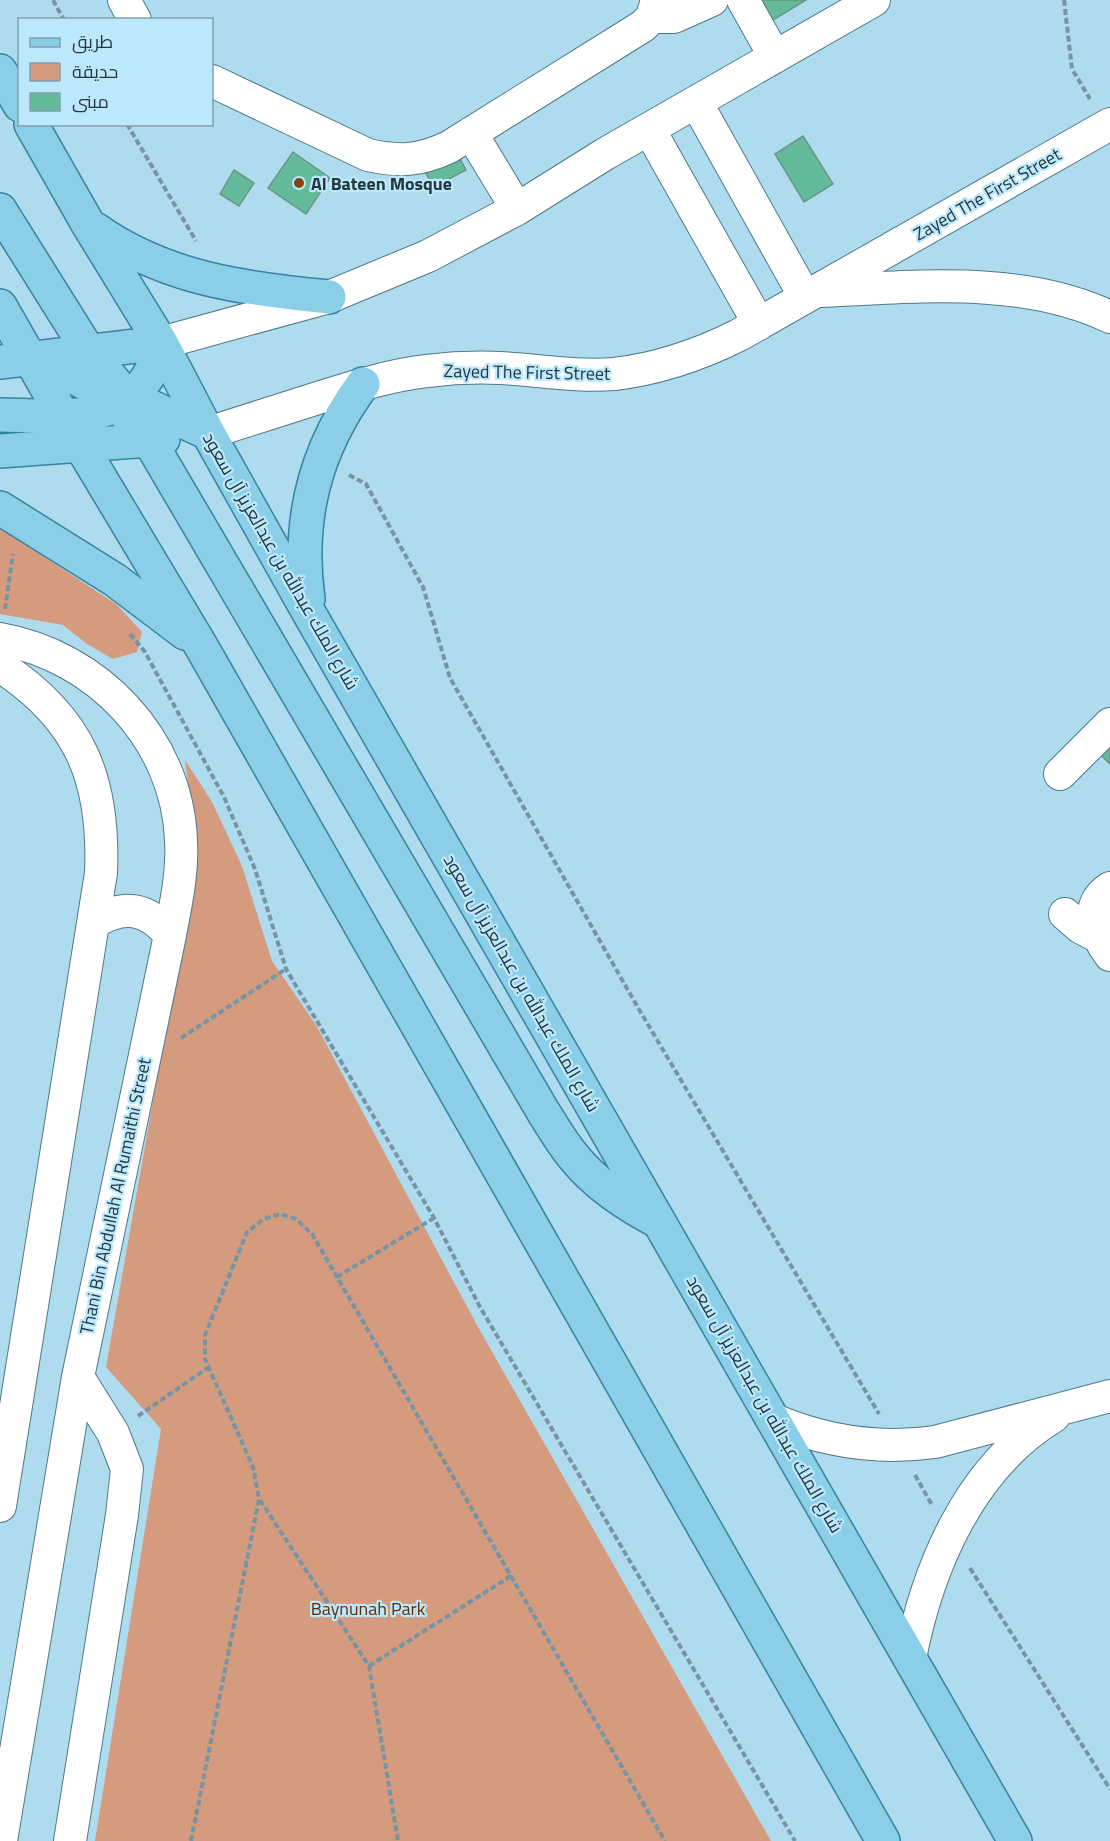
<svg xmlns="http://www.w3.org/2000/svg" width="1110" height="1841" font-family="'Titillium Web',Cairo,sans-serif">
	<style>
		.green { fill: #d49b7e }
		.building { fill: #64bb9b; stroke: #6b9685; stroke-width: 1.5 }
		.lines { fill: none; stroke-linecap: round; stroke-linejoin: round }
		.minor-casing { stroke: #4f788a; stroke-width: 34 }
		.major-casing { stroke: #3583a1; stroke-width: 36 }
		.path { stroke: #7595a4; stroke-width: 4; stroke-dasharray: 6 3; stroke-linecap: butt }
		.minor { stroke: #fff; stroke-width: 32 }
		.major { stroke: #8bcee7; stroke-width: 33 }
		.poi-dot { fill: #844017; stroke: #bce8fc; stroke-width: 2 }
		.labels { text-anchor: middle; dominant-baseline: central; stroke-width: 4.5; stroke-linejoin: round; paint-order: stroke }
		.poi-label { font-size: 18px; font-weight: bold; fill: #25363e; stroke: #bce8fc; text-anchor: start }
		.street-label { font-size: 18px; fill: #25363e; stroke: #bce8fc }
		.park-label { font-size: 18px; fill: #662800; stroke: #bce8fc }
	</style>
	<rect width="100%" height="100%" fill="#afdbef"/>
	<path class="green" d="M0,528L116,604L142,632L137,652L113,659L87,644L63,625L0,614Z
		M185,760L212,802L242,866L272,961L316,1025L478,1327L771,1841H95L161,1429L106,1367L195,863L193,820Z"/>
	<path class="building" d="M756,0H806L770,22Z
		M803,136L833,184L804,202L775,154Z
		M293,152L330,178L306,214L268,188Z
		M458,155L466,170L434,187L425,172Z
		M234,170L254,183L239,206L220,194Z
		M1110,744V764L1100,754Z"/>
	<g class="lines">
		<g class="minor-casing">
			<path id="minor" d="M124,0L135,20
				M743,0L775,57
				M652,17H674L712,0
				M212,81L368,155C400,162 419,161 449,147L643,26L652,17L657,0
				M696,102L805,297
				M649,129L759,324
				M471,133L517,209
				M821,291C916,287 1022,275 1110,317
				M161,343L329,297L428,256L517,209L605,154L874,0
				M208,433C246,421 283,409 321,397C356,386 391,375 427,371C451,368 476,367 500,368C538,370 576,377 614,374C658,369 699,355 739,335L1110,124
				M0,639C97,656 177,739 181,840C183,872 176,903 170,935L78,1377L1,1841
				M0,666C80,718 105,779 101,873L0,1506
				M1060,774L1110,724
				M1110,888C1083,905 1095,935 1110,955
				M1065,914L1080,927L1097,936
				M93,923C123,904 147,907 170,935
				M774,1420C826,1442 878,1450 935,1442L1110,1396
				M910,1658C928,1566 970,1467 1054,1416
				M70,1841L122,1515L127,1469L113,1433L78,1377"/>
		</g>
		<g class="major-casing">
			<path id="major" d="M0,71L20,105
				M31,124L88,224L161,343L208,433L309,613L1015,1841
				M0,210L89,352L117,385L130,397L208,433
				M95,229C165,279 246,289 329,297
				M0,306L63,416L201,646L883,1841
				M30,359C61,372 93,383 117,405C129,416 138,429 149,440L544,1113C553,1127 562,1143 573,1156C596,1185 627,1205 659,1222
				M0,362L161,343
				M0,415C69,416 142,428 161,343
				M0,451L163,439
				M0,508L115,580L185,633
				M308,599C297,519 315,449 363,384"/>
		</g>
		<path class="path" d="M53,0L64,20
			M1064,0L1072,69L1090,99
			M127,124L196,241
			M349,475L366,484L423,587L450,678L637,1006L879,1414
			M5,609L13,554
			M130,634L145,652L224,797L255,869L286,969L434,1218L480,1307L795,1841
			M181,1038L286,969
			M337,1277L434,1218
			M138,1416L209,1367
			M915,1475L932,1505
			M260,1500L369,1666L398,1841
			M970,1568L1110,1789
			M369,1666L511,1576
			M191,1841L259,1499L253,1467L205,1359V1335L247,1232L264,1219L280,1214L296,1219L312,1234L665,1841"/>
		<use href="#minor" class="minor"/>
		<use href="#major" class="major"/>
	</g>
	<circle class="poi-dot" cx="299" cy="183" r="6"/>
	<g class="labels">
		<g class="poi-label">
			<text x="311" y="183">Al Bateen Mosque</text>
		</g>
		<g class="street-label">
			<text transform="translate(987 194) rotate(-30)">Zayed The First Street</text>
			<text transform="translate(527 372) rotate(1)">Zayed The First Street</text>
			<text transform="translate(281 561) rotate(60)">شارع الملك عبدالله بن عبدالعزيز آل سعود</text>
			<text transform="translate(522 983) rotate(60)">شارع الملك عبدالله بن عبدالعزيز آل سعود</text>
			<text transform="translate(115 1196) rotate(-78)">Thani Bin Abdullah Al Rumaithi Street</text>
			<text transform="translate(765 1404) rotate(60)">شارع الملك عبدالله بن عبدالعزيز آل سعود</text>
		</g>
		<g class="park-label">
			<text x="368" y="1608">Baynunah Park</text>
		</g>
	</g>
	<rect x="18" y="18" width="195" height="108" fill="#bce8fc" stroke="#80a1b0" stroke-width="1.5"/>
	<rect x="30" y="38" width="30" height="9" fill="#8bcee7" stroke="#80a1b0" stroke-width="1.5"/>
	<text x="72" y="48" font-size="18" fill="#25363e">طريق</text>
	<rect x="30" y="63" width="30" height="18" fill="#d49b7e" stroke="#80a1b0" stroke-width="1.5"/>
	<text x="72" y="78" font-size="18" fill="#25363e">حديقة</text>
	<rect x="30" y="93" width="30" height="18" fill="#64bb9b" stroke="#80a1b0" stroke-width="1.5"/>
	<text x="72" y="108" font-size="18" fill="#25363e">مبنى</text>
</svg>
